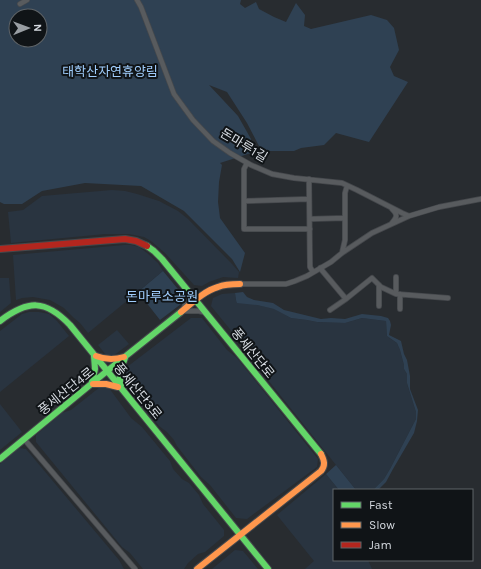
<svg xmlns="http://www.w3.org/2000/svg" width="481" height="569" font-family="Karla,'Noto Sans KR',sans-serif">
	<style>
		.built { fill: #293440 }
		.green { fill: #2f4153; fill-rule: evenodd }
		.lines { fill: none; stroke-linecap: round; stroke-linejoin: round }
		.street-casing { stroke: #45484c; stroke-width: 6 }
		.fast-casing { stroke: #45484c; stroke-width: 8 }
		.slow-casing { stroke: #45484c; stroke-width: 8 }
		.jam-casing { stroke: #45484c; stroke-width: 8 }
		.street { stroke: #585b5e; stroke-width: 4.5 }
		.fast { stroke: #63d668; stroke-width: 6 }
		.slow { stroke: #ff974d; stroke-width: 6 }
		.jam { stroke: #b3261e; stroke-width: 6 }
		.labels { text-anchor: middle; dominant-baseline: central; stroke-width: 4; stroke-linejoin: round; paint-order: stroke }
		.park-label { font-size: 13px; fill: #9fccfb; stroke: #101417 }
		.street-label { font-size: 13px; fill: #d6dbe1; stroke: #101417 }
	</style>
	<rect width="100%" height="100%" fill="#282c30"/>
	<path class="built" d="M112,190L125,191L137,194L159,201L178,211L188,219L232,264L239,272L238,278L223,277L209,282L202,286L194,285L165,253L151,241L144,237L129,234H105L11,243L8,212L23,210L42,196Z
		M124,245H131L139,247L147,253L158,263L163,271L88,333L80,323L74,318L64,308L50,300L33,297L22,298L16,300L13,255Z
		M0,278H9L11,303L0,312Z
		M235,293L236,300L275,309L291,318L307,320L317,322L345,323L362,318L386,321L387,336L397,343L400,350L404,365V369L407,374V383L416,412V419L390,469L384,479L373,490H356L252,360L247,350L211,306L213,298L222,294Z
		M29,312H39L49,314L57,321L69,336L0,392V331L22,314Z
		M191,318H202L227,350L237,358L318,459L317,467L247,519L236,518L210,485L201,477L177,446L174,440L167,432L159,426L147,410L141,401L125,380L127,367Z
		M117,330L129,344L113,356L106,355L98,345Z
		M100,387L109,388L131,418L142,427L170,461L173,469L182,479L189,483L199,495L203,504L224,530V536L205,552L198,554L188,563L184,569H143L130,553L122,547L36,442V435L62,413L71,410Z
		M0,404L22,432L0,450Z
		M19,448L26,449L119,560L124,569H0V464Z
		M326,474L339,490H334V560H368L372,569H305L314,561L277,515Z
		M235,550L243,551L258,569H212Z"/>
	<path class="green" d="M0,0H241L240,4L245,8L256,2L259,9L274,17L286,22L296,3L305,15L304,26L311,29L371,15L387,20L394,28L399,50L390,67L394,76L408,82L369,142L336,133L324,145L301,148L294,151H267L259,146L247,123L227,92L209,85L238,116L251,139V153L220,163L222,165L219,182L218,202L220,218L245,253L240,272L232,259L184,211L141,186L85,183L42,191L22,204H4L0,202ZM16,16H40V40H16Z
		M163,271L182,294C184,298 183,301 181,304L160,320L138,292Z
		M243,292L247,297L254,300L273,303L284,310L321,319L331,318L345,319L362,314L381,316L388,318L390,321L391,325L389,335L401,341L404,354L407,360L410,376V389L418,410L417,421L414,433L393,469L386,482L378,490H373L384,479L390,469L416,419V412L407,383V374L404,369V365L400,350L397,343L387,336L386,321L362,318L345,323L317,322L307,320L291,318L274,309L257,305L237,303L236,300L235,293Z
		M336,465L356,490H339L326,474Z"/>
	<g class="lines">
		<g class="street-casing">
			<path id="street" d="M137,0L141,7L174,94L193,120L213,141L230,153L251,165L272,174L294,178L342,183L357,190L402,213L409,216L439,207L481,199
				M20,4L27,0
				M247,163L244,169V229H310
				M309,179L310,267L313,272
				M244,201L309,199
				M310,219L345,218
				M392,223C397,217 398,215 392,209
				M342,253L345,240V193L347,186
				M320,268L346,299L372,278L381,287L396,294L448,298
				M396,277V294
				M240,284H286L295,281L307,276L331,262L342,253L372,233L409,216
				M187,290L188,296L183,311H199L207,313
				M379,306V285
				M400,309V294
				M330,310L346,299
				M24,439L135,569"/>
		</g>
		<g class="fast-casing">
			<path id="fast" d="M147,246L154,251L162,259L321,454
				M0,321C28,300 45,299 70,325L268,569
				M92,382L95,369L94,356
				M121,385C118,375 121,368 125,358
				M0,459L107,371L181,312"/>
		</g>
		<g class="slow-casing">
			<path id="slow" d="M181,312C192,303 204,291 218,287C225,284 233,284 240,284
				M96,356C106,360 114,360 124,357
				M93,384H106L118,387
				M197,569L321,471C326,465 324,460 321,454"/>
		</g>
		<g class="jam-casing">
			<path id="jam" d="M0,249L125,239L136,241L147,246"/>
		</g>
		<use href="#street" class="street"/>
		<use href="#fast" class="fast"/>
		<use href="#slow" class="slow"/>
		<use href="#jam" class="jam"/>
	</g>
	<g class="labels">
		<g class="park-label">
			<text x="110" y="71">태학산자연휴양림</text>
			<text x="162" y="296">돈마루소공원</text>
		</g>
		<g class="street-label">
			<text transform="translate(244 145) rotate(31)">돈마루1길</text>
			<text transform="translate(253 353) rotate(51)">풍세산단로</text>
			<text transform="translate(66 391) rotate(-39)">풍세산단4로</text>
			<text transform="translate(138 391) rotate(51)">풍세산단3로</text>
		</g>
	</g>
	<rect x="333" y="489" width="140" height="72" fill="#101417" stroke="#5f6468"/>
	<rect x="341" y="502" width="20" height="6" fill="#63d668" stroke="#5f6468"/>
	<text x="369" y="509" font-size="12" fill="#d6dbe1">Fast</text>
	<rect x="341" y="522" width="20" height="6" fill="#ff974d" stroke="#5f6468"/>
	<text x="369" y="529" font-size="12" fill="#d6dbe1">Slow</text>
	<rect x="341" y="542" width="20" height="6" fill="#b3261e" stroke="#5f6468"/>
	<text x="369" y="549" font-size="12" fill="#d6dbe1">Jam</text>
	<g transform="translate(28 28) rotate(89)"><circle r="19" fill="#101417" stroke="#5f6468"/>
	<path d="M0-3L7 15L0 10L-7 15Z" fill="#999ea3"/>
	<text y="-6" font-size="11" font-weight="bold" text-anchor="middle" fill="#d6dbe1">N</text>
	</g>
</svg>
